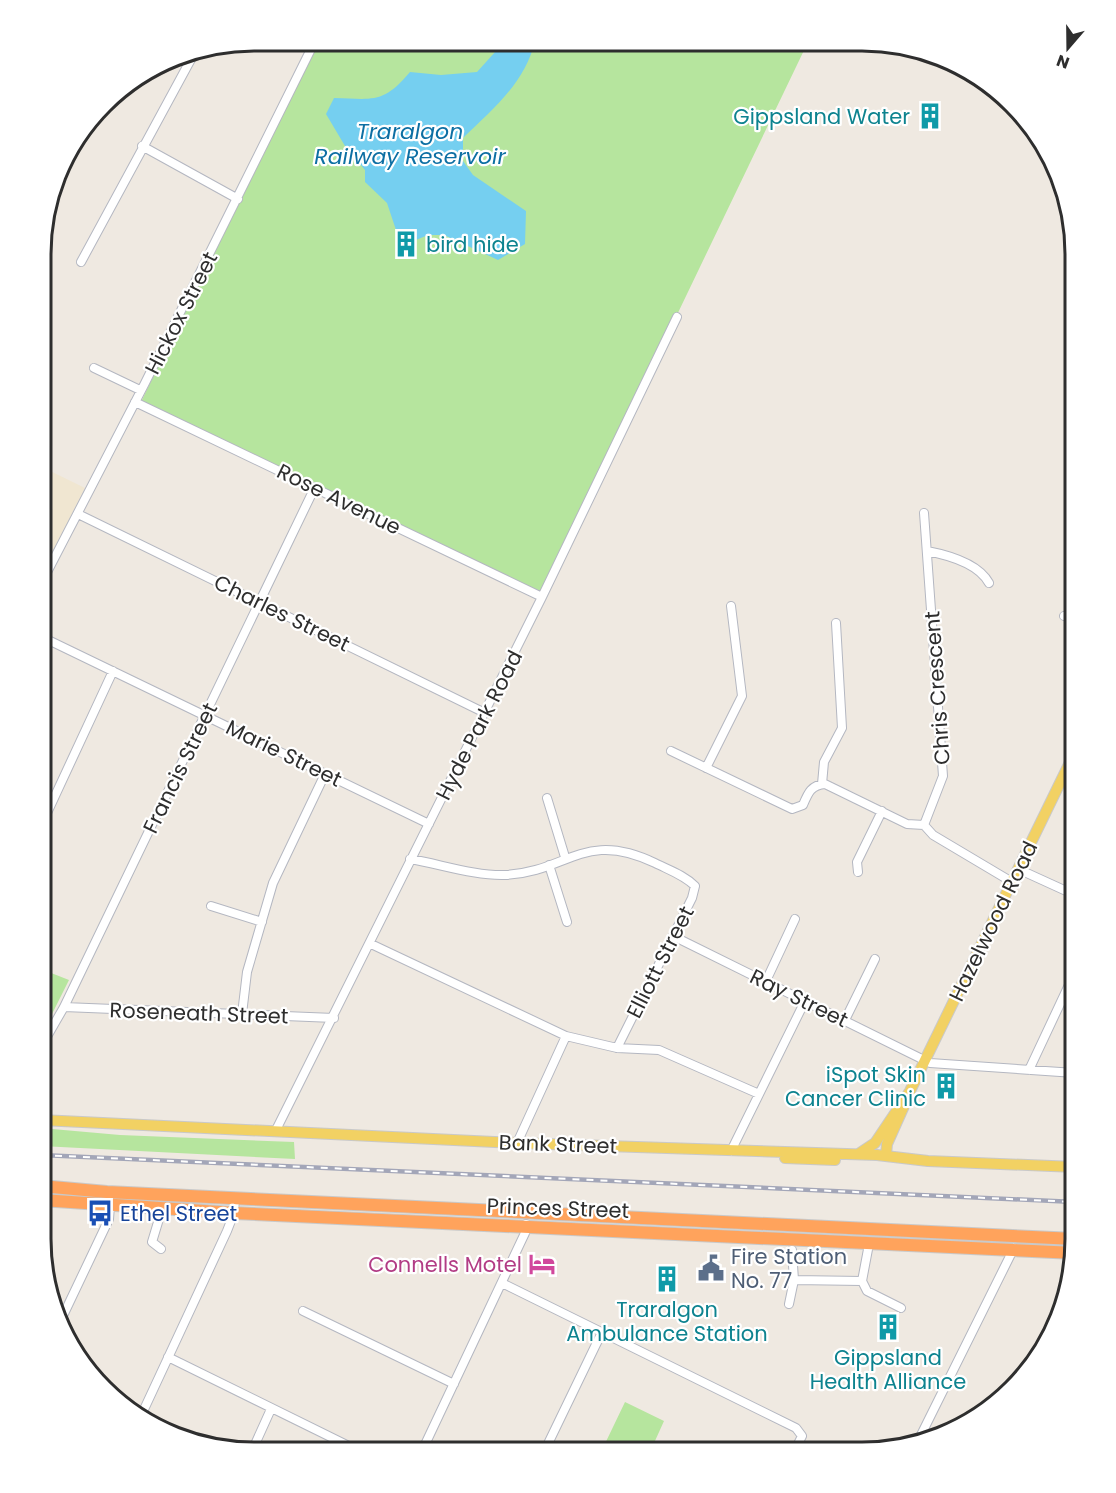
<svg xmlns="http://www.w3.org/2000/svg" width="1116" height="1493" font-family="Poppins,sans-serif">
	<style>
		.education { fill: #f0e6d1 }
		.green { fill: #b6e59e }
		.water { fill: #75cff0 }
		.lines { fill: none; stroke-linecap: round; stroke-linejoin: round }
		.minor-casing { stroke: #b4b7c1; stroke-width: 10 }
		.major-casing { stroke: #c9c9c9; stroke-width: 12 }
		.highway-casing { stroke: #c9c9c9; stroke-width: 14 }
		.minor { stroke: #fff; stroke-width: 8 }
		.major { stroke: #f2d163; stroke-width: 10 }
		.highway { stroke: #ffa35c; stroke-width: 12 }
		.rail-casing { stroke: #a3a6b8; stroke-width: 4.5 }
		.rail { stroke: #fff; stroke-width: 2; stroke-dasharray: 7; stroke-linecap: butt }
		.labels { text-anchor: middle; dominant-baseline: central; stroke-width: 4.5; stroke-linejoin: round; paint-order: stroke }
		.culture-label { font-size: 21px; fill: #0d838f; stroke: #fff; text-anchor: end }
		.street-label { font-size: 21px; fill: #2e2e2e; stroke: #fff }
		.transit-label { font-size: 21px; fill: #164399; stroke: #fff; text-anchor: start }
		.service-label { font-size: 21px; fill: #4e5e75; stroke: #fff; text-anchor: start }
		.hotel-label { font-size: 21px; fill: #b23c85; stroke: #fff; text-anchor: end }
		.water-label { font-size: 22px; font-style: italic; fill: #0d6fa3; stroke: #fff }
		.rim { fill: none; stroke: #2e2e2e; stroke-width: 3 }
	</style>
	<rect width="100%" height="100%" fill="#efe9e1"/>
	<path class="education" d="M42,467L85,488L42,574Z"/>
	<path class="green" d="M315,41L808,42L542,596L141,402Z
		M41,969L69,980L41,1036Z
		M41,1128L120,1135L294,1142L295,1159L41,1146Z
		M625,1402L664,1421L650,1452H601Z"/>
	<path class="water" d="M505,41H535C525,83 493,109 463,138V161L473,175L526,211L525,244L498,260L444,235H428L416,240L398,236L387,203L365,182V170L345,146L326,114L334,98C374,99 383,104 410,72L441,75L477,72Z"/>
	<g class="lines">
		<g class="minor-casing">
			<path id="minor" d="M142,146L238,199
				M81,262L196,50
				M94,368L140,390
				M135,402L542,597
				M924,513L943,776L924,825L933,835L1012,882
				M78,514L485,713
				M927,551C948,555 978,563 989,583
				M42,582L145,383L315,41
				M1064,616L1075,618
				M42,637L429,824
				M671,751L792,809L803,805C808,793 811,785 825,784L907,824L924,825
				M706,768L742,696L731,606
				M822,784L824,762L842,728L836,623
				M547,798L565,857
				M41,826L113,671
				M410,859C440,864 475,876 505,875C568,872 584,829 655,863C669,870 684,875 695,886L692,898L617,1048
				M549,865L567,922
				M1018,869L1075,895
				M858,872L857,862L882,811
				M211,906L262,922
				M673,936L930,1063L1075,1073
				M371,944L566,1036L617,1048L659,1050L759,1094
				M766,981L795,919
				M64,1007L334,1018
				M242,1014L247,972L273,883L325,774
				M845,1020L875,959
				M41,1047L64,1007L315,487
				M1029,1070L1075,972
				M276,1130L542,597L677,317
				M517,1143L566,1036
				M731,1151L805,1001
				M161,1249L152,1242L162,1209
				M792,1250L794,1280
				M862,1281L867,1291L901,1308
				M502,1283L796,1428L802,1436L794,1452
				M789,1304L794,1280L862,1281L869,1244
				M303,1311L454,1384
				M60,1322L109,1219L110,1206
				M168,1357L359,1451
				M140,1418L227,1231L234,1213L235,1198
				M919,1439L1014,1248
				M252,1451L271,1409
				M422,1451L525,1233L526,1224
				M544,1452L602,1332"/>
		</g>
		<g class="major-casing">
			<path id="major" d="M41,1120L517,1143L877,1155L928,1161L1075,1167
				M860,1153L875,1143L910,1091L1075,752
				M886,1155L887,1144L908,1097
				M785,1158L835,1160"/>
		</g>
		<g class="highway-casing">
			<path id="highway" d="M41,1186L107,1192L1075,1239
				M41,1200L234,1213L1075,1253"/>
		</g>
		<use href="#minor" class="minor"/>
		<use href="#major" class="major"/>
		<use href="#highway" class="highway"/>
		<g class="rail-casing">
			<path id="rail" d="M41,1155L1075,1202"/>
		</g>
		<use href="#rail" class="rail"/>
	</g>
	<defs>
		<g id="building-bare" transform="scale(2.07)"><path d="M-4-6H4V6H1V3H-1V6H-4ZM-2.5-4.3h1.7v1.8h-1.7ZM.8-4.3h1.7v1.8H.8ZM-2.5-1h1.7V.8h-1.7ZM.8-1h1.7V.8H.8Z" fill="#0f9aa8" stroke="#fff" stroke-width="2.5" paint-order="stroke"/></g>
		<g id="bus-bare" transform="scale(2.07)"><path d="M-5-6H5V4H4V6H2V4H-2V6H-4V4H-5ZM-3.5-4V0h7V-4ZM-3.5 1.2v1.5H-2V1.2ZM2 1.2v1.5H3.5V1.2Z" fill="#1a4fb4" stroke="#fff" stroke-width="2.5" paint-order="stroke"/></g>
		<g id="hotel-bare" transform="scale(2.07)"><path d="M-6-4.5h1.5V1H6V5H4.5V3h-9V5H-6ZM-4 0a1.8 1.8 0 1 1 3.6 0ZM.5 0V-2.5h3Q6-2.5 6 0Z" fill="#d1479c" stroke="#fff" stroke-width="2.5" paint-order="stroke"/></g>
		<g id="civic-bare" transform="scale(2.07)"><path d="M-.6-6.5H3V-4.5H.6V-3L4-1V1h2V6H-6V1h2V-1L-.6-3ZM-1.2 2.5V6h2.4V2.5Z" fill="#5c6f8a" stroke="#fff" stroke-width="2.5" paint-order="stroke"/></g>
	</defs>
	<g fill-rule="evenodd">
		<use href="#building-bare" x="930" y="116"/>
		<use href="#building-bare" x="406" y="244"/>
		<use href="#building-bare" x="946" y="1086"/>
		<use href="#bus-bare" x="100" y="1213"/>
		<use href="#hotel-bare" x="542" y="1264"/>
		<use href="#civic-bare" x="711" y="1268"/>
		<use href="#building-bare" x="667" y="1279"/>
		<use href="#building-bare" x="888" y="1327"/>
	</g>
	<g class="labels">
		<g class="culture-label">
			<text x="910" y="116">Gippsland Water</text>
			<text x="426" y="244" text-anchor="start">bird hide</text>
			<text x="926" y="1074">iSpot Skin<tspan x="926" dy="24">Cancer Clinic</tspan></text>
			<text x="667" y="1309" text-anchor="middle">Traralgon<tspan x="667" dy="24">Ambulance Station</tspan></text>
			<text x="888" y="1357" text-anchor="middle">Gippsland<tspan x="888" dy="24">Health Alliance</tspan></text>
		</g>
		<g class="street-label">
			<text transform="translate(181 313) rotate(-63)">Hickox Street</text>
			<text transform="translate(339 499) rotate(26)">Rose Avenue</text>
			<text transform="translate(282 613) rotate(26)">Charles Street</text>
			<text transform="translate(937 688) rotate(-94)">Chris Crescent</text>
			<text transform="translate(479 725) rotate(-63)">Hyde Park Road</text>
			<text transform="translate(284 753) rotate(26)">Marie Street</text>
			<text transform="translate(180 768) rotate(-64)">Francis Street</text>
			<text transform="translate(993 921) rotate(-64)">Hazelwood Road</text>
			<text transform="translate(660 962) rotate(-63)">Elliott Street</text>
			<text transform="translate(799 998) rotate(26)">Ray Street</text>
			<text transform="translate(199 1013) rotate(2)">Roseneath Street</text>
			<text transform="translate(558 1144) rotate(2)">Bank Street</text>
			<text transform="translate(558 1208) rotate(2)">Princes Street</text>
		</g>
		<g class="transit-label">
			<text x="120" y="1213">Ethel Street</text>
		</g>
		<g class="service-label">
			<text x="731" y="1256">Fire Station<tspan x="731" dy="24">No. 77</tspan></text>
		</g>
		<g class="hotel-label">
			<text x="522" y="1264">Connells Motel</text>
		</g>
		<g class="water-label">
			<text x="410" y="131">Traralgon<tspan x="410" dy="25">Railway Reservoir</tspan></text>
		</g>
	</g>
	<path d="M0 0H1116V1493H0ZM254 51H862A203 203 0 0 1 1065 254V1239A203 203 0 0 1 862 1442H254A203 203 0 0 1 51 1239V254A203 203 0 0 1 254 51Z" fill="#fff" fill-rule="evenodd"/>
	<path class="rim" d="M254 51H862A203 203 0 0 1 1065 254V1239A203 203 0 0 1 862 1442H254A203 203 0 0 1 51 1239V254A203 203 0 0 1 254 51Z"/>
	<g transform="translate(1068 48) rotate(200)" stroke="#ffffff" stroke-width="4.5" paint-order="stroke">
	<path d="M0-4.5L10 22L0 15L-10 22Z" fill="#2e2e2e"/>
	<text y="-9" font-size="16" font-weight="bold" text-anchor="middle" fill="#2e2e2e">N</text>
	</g>
</svg>
